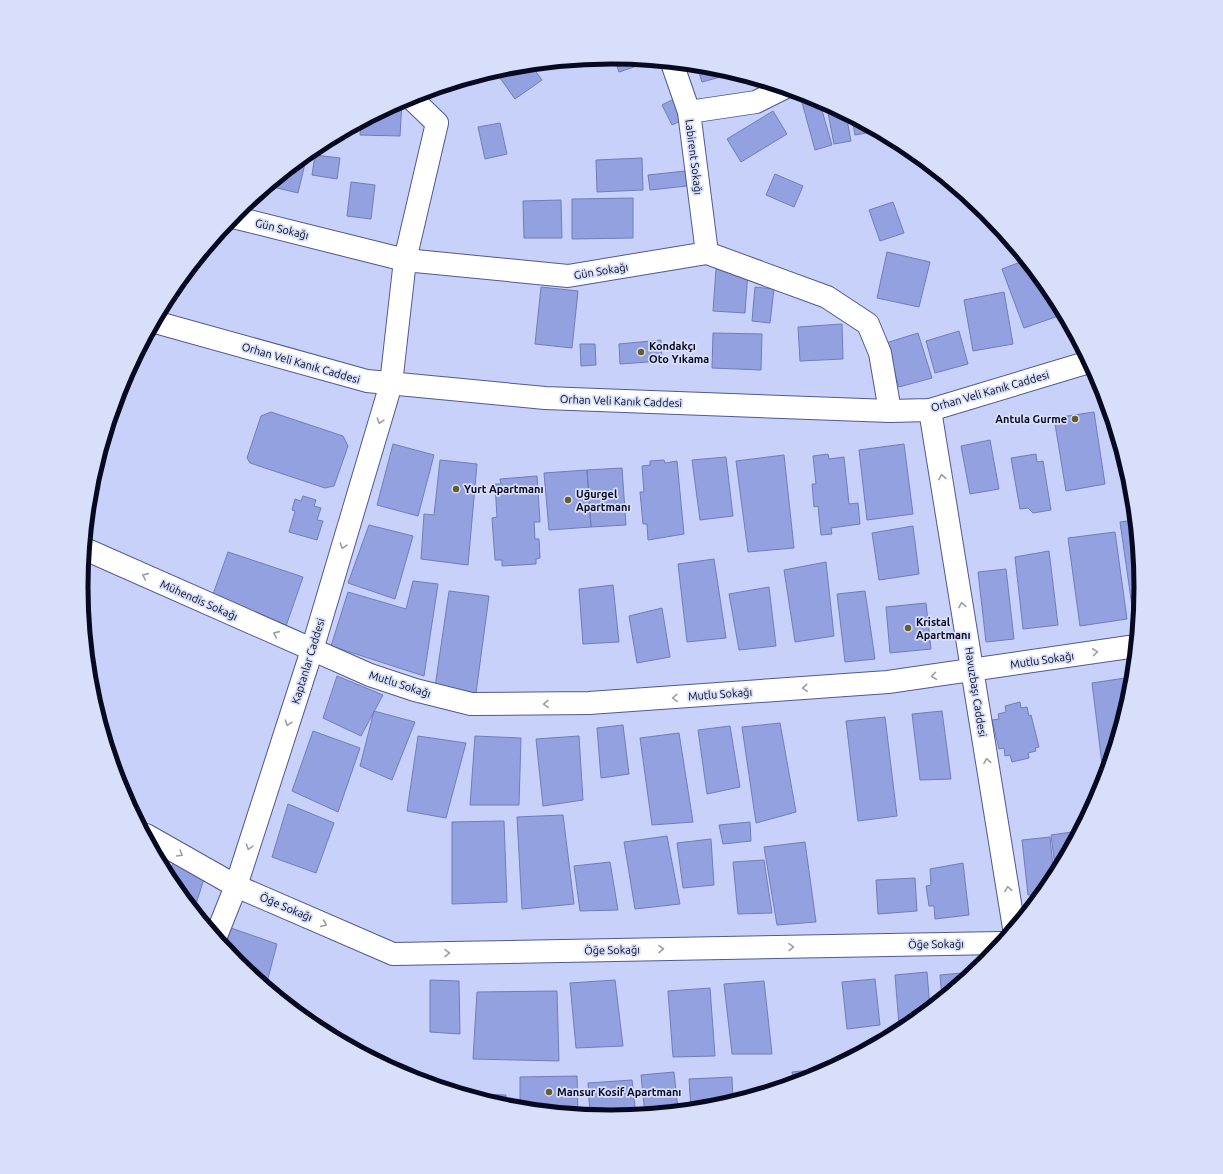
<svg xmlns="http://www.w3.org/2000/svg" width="1223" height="1174" font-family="Ubuntu,sans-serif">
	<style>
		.building { fill: #93a1e0; stroke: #717dba }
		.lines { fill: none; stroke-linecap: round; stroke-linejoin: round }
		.street-casing { stroke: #4f5993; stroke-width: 24 }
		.secondary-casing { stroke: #4f5993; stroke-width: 24 }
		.street { stroke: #fff; stroke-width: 22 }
		.secondary { stroke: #fff; stroke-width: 22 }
		.oneway { stroke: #9b9da5 }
		.poi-dot { fill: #695c29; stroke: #d8dffa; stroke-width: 1.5 }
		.labels { text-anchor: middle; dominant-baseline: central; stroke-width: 3.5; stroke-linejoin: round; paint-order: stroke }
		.street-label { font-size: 11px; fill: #06091f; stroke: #d8dffa }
		.poi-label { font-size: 11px; font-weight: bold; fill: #06091f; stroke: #d8dffa; text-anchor: start }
		.rim { fill: none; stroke: #06091f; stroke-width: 5 }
	</style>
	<rect width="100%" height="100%" fill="#c8d1f9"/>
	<path class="building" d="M614,57L649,61V62L619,72Z
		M531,65L542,80L515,99L495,71L508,67Z
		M697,66L723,70L724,76L702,82Z
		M803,94L819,100L832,145L815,150L800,95Z
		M676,98L687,118L672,125L662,105Z
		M402,101L400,136L360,135L361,123Z
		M826,103L846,114L851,141L834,144Z
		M773,111L787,134L741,162L727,139Z
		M852,118L877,131L855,135Z
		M500,123L507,154L485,159L478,127Z
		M307,155L298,193L269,186Z
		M315,155L340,158L337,179L312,175Z
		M642,158L643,190L597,192L596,160Z
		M685,171L687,186L650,190L648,175Z
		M775,174L803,186L794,207L766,195Z
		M351,182L375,185L371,219L347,216Z
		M633,198V238L572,239V199Z
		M561,200L562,238H524L523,201Z
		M893,202L904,233L880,241L869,210Z
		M887,252L930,262L919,307L877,298Z
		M1026,260L1052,293L1064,314L1024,328L1002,269Z
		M716,269L748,271L745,313L713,311Z
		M541,287L578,291L572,348L535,344Z
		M755,287L774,289L770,323L752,321Z
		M1004,292L1013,344L973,351L964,300Z
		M842,324L843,359L800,361L798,327Z
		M959,331L968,364L935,373L926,341Z
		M713,333L762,334L761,370L712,368Z
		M918,333L932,378L899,387L886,343Z
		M661,340L662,361L620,364L619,344Z
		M580,344H595L596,365L581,366Z
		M271,412L343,436L348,446L334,486L325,488L250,463L247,458L261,416Z
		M1094,412L1105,484L1066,491L1054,418Z
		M990,440L999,489L970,494L961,446Z
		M393,444L434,455L418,516L377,505Z
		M904,444L913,514L867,520L859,450Z
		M828,454L829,459L844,457L849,504L858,503L860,524L831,528L832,534L821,535L818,506L814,507L812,484H816L813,456Z
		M1036,454L1037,462L1043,461L1051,510L1033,513L1028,508L1020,509L1011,458Z
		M784,455L794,548L748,552L736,461Z
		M726,457L733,516L700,520L692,460Z
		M440,460L477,464L468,565L421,559L424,514L434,515Z
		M664,460L665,463L677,461L684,534L648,540L647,524H643L640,492H644L642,466L650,465V461Z
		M622,468L626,525L591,527L587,470Z
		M587,470L591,527L549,530L544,473Z
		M537,476L540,522H534L535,539H539L540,558L536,559V564L502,566V560H495L492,518L497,517L495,484H501L500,479Z
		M303,496L316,500L314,506L321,508L317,520L323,521L317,540L289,532L295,511L292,510L295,499L301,501Z
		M1135,520L1141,587L1138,627H1135L1120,522Z
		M369,525L413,536L395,599L348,583Z
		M913,526L919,574L879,580L872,533Z
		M1115,532L1127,619L1080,626L1068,538Z
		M1049,551L1058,625L1023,629L1015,557Z
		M228,552L303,577L286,626L211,600Z
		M714,559L726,638L687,642L678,564Z
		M826,562L834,636L795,642L784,570Z
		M1006,569L1014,639L986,642L978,572Z
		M413,581L438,584L424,676L331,646L348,592L406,609Z
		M613,585L619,642L583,644L579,589Z
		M769,587L776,646L739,650L729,594Z
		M449,591L489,596L476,693L435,687Z
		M865,591L875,659L845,662L837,594Z
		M926,603L931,649L890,653L886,607Z
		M662,608L670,657L637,663L629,616Z
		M337,676L383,695L361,736L323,718Z
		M1132,677L1131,691L1104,780L1092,683Z
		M1020,702L1021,708L1027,707L1029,716L1031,715L1039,747L1035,748L1036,751L1028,753L1029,758L1012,762L1010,755L1005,756L1004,748L999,749L992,720L999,719L998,714L1006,712L1005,706Z
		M374,711L415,722L392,780L360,766Z
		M942,711L951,779L920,780L912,714Z
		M885,717L897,816L858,821L846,721Z
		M780,723L796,812L756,823L742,727Z
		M623,725L629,774L601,778L597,728Z
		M730,726L740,787L707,794L698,730Z
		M313,731L360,748L338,812L292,791Z
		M679,733L693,822L652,825L640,738Z
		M418,736L466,743L446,818L407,811Z
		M475,736L521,738L519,805H470Z
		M579,736L583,800L543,806L536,739Z
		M288,804L334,823L316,873L272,857Z
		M563,815L574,904L522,909L517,817Z
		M504,821L507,902L452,904V822Z
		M750,822L751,841L723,844L719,825Z
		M1079,831L1056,874L1051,835Z
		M667,836L680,904L635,909L624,842Z
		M1050,837L1054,878L1043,893L1028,895L1022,840Z
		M711,839L714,885L683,888L677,843Z
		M805,842L816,922L777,925L764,847Z
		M175,859L205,876L194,910L168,876Z
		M764,860L772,913L738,914L733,862Z
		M610,862L618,910L580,911L574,866Z
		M963,863L969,915L935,919L934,906H929L926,886L931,885L930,869Z
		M915,878L917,911L878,914L876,880Z
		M231,928L277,944L266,986L237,962L225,948Z
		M927,972L930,1008L910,1024L899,1025L895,975Z
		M973,972L942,998L940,975Z
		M875,979L880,1025L847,1029L842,982Z
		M430,980L459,981L460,1034L430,1032Z
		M615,980L623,1046L576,1048L570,983Z
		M764,981L772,1054H732L724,984Z
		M710,988L715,1056L673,1057L668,991Z
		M557,991L559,1061L473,1059L477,992Z
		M374,1058L395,1063L394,1069Z
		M830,1068L814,1077L794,1083L792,1072Z
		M674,1072L678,1110L645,1114L641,1075Z
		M577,1076L578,1114L520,1108V1077Z
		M732,1077L733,1101L715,1107L691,1109L689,1079Z
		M632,1080L636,1115L611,1117L590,1115L588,1083Z
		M466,1094L506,1095V1106Z"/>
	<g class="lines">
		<g class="street-casing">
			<path id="street" d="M672,63L689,112L707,253
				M689,112L756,102L784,88
				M233,217L405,260L568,276L707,253L827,297L868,324L880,353L890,411
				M930,410L1014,928
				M85,549L370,675L415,690L471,704L589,703L888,682L1136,646
				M146,835L236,886L393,954L1001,943
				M216,936L236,886L312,650L391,384L405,260L437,123L410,97"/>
		</g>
		<g class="secondary-casing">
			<path id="secondary" d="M155,322L367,381L545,398L890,411L930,410L1089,362"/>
		</g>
		<use href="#street" class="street"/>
		<use href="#secondary" class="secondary"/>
	</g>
	<defs><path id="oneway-chevron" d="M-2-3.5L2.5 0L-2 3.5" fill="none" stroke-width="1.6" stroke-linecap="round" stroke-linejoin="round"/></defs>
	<g class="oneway">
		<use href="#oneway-chevron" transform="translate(380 421) rotate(107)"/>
		<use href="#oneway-chevron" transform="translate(942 477) rotate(-100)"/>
		<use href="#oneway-chevron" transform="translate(343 546) rotate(107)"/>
		<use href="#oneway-chevron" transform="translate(145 576) rotate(-156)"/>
		<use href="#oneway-chevron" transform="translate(962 605) rotate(-99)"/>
		<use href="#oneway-chevron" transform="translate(276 634) rotate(-156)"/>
		<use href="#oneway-chevron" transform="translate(1095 652) rotate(-8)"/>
		<use href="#oneway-chevron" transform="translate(934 676) rotate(172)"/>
		<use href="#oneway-chevron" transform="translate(805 688) rotate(176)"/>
		<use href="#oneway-chevron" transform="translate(675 698) rotate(176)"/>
		<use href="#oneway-chevron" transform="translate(546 704) rotate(179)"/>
		<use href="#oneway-chevron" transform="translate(288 723) rotate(108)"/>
		<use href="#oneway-chevron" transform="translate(987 761) rotate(-99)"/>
		<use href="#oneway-chevron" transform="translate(249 847) rotate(108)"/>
		<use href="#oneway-chevron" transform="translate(180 854) rotate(30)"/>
		<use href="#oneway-chevron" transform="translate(1008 889) rotate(-99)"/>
		<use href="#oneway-chevron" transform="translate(324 924) rotate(23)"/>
		<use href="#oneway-chevron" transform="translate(791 947) rotate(-1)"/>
		<use href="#oneway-chevron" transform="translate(661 949) rotate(-1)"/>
		<use href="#oneway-chevron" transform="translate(447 953) rotate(-1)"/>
	</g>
	<g class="poi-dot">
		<circle cx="641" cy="352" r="4"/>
		<circle cx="1075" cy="419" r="4"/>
		<circle cx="456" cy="489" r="4"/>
		<circle cx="568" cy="500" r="4"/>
		<circle cx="908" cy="628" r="4"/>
		<circle cx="549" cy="1092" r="4"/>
	</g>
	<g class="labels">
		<g class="street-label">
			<text transform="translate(694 157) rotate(83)">Labirent Sokağı</text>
			<text transform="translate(282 229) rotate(14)">Gün Sokağı</text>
			<text transform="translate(601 271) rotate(-9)">Gün Sokağı</text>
			<text transform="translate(301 363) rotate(16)">Orhan Veli Kanık Caddesi</text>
			<text transform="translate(990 391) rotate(-16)">Orhan Veli Kanık Caddesi</text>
			<text transform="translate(621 401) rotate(2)">Orhan Veli Kanık Caddesi</text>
			<text transform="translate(199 600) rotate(24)">Mühendis Sokağı</text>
			<text transform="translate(1042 660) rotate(-8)">Mutlu Sokağı</text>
			<text transform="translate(308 661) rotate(-73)">Kaptanlar Caddesi</text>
			<text transform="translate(400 684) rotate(18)">Mutlu Sokağı</text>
			<text transform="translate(976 692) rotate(81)">Havuzbaşı Caddesi</text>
			<text transform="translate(720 694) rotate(-4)">Mutlu Sokağı</text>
			<text transform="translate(286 907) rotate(23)">Öḡe Sokağı</text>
			<text transform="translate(936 944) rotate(-1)">Öḡe Sokağı</text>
			<text transform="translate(612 950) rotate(-1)">Öḡe Sokağı</text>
		</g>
		<g class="poi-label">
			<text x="649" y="346">Kondakçı<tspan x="649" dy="13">Oto Yıkama</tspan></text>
			<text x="1067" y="419" text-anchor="end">Antula Gurme</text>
			<text x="464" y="489">Yurt Apartmanı</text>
			<text x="576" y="494">Uḡurgel<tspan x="576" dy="13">Apartmanı</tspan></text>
			<text x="916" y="622">Kristal<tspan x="916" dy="13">Apartmanı</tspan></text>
			<text x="557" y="1092">Mansur Kosif Apartmanı</text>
		</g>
	</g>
	<path d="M0 0H1223V1174H0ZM88 587a523 523 0 1 1 1046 0a523 523 0 1 1-1046 0Z" fill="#d8dffa" fill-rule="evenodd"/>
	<path class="rim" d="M88 587a523 523 0 1 1 1046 0a523 523 0 1 1-1046 0Z"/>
</svg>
